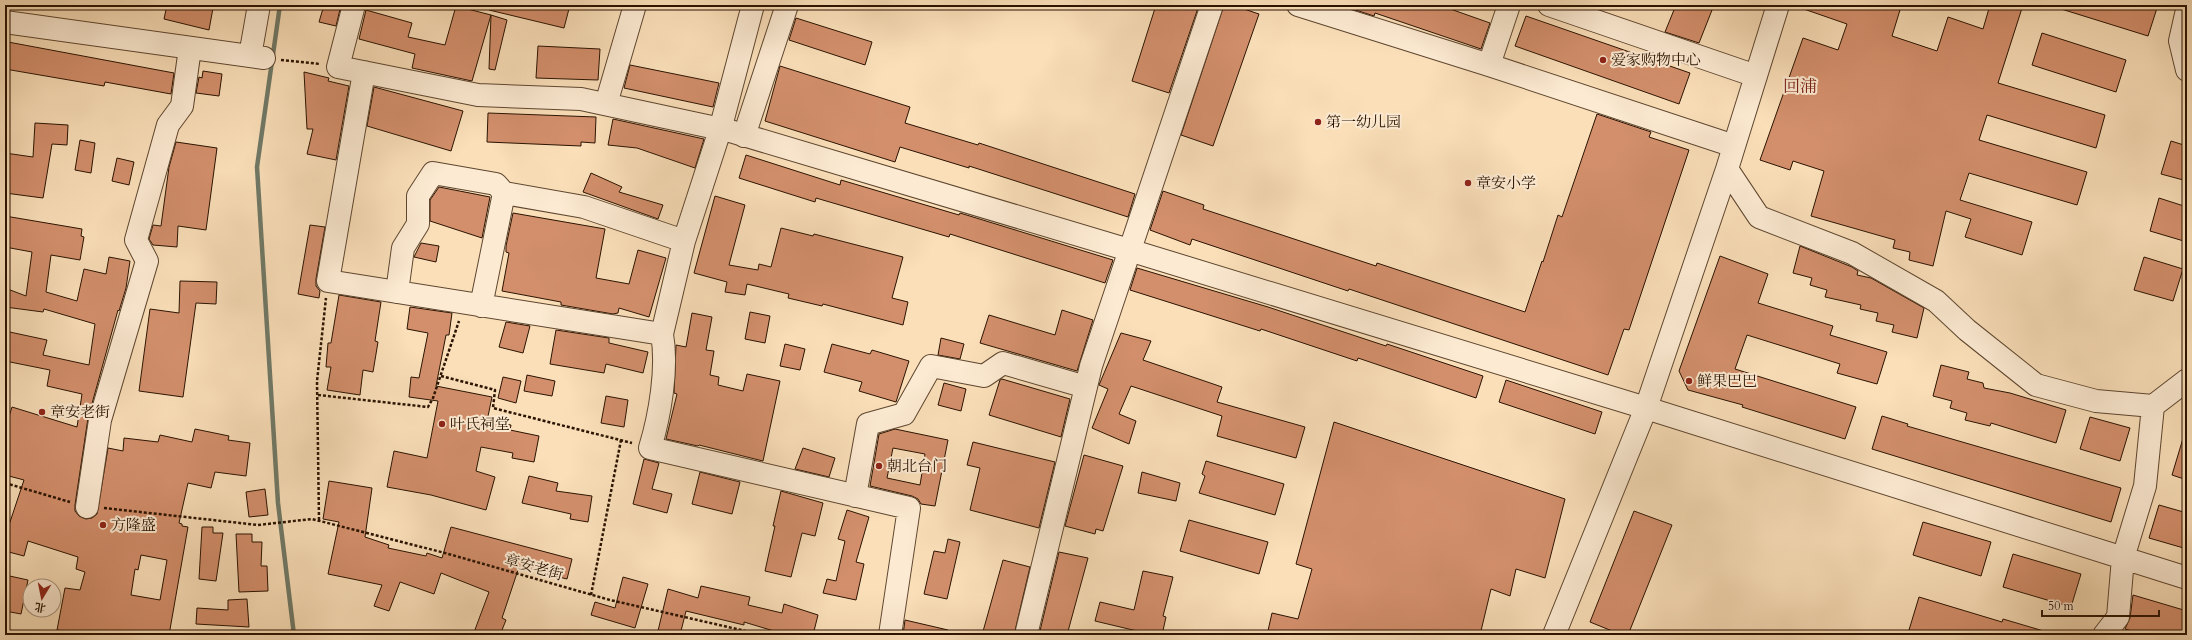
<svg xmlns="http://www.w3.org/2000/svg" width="2192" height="640" font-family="Cardo,'Noto Serif SC',serif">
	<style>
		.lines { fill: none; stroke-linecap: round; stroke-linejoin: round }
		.stream { stroke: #707967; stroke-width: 4.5 }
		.building { fill: #d38f6c; stroke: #2a1301; fill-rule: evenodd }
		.minor-casing { stroke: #5e462f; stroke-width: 24 }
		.path { stroke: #2a1301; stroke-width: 2.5; stroke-dasharray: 3 2; stroke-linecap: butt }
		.minor { stroke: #fcead2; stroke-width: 22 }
		.poi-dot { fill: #8f2418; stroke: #fcead2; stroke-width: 1.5 }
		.labels { text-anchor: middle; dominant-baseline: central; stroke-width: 4; stroke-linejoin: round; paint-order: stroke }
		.poi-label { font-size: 15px; fill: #2a1301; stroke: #fcead2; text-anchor: start }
		.street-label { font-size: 15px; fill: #2a1301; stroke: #fcead2 }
		.quarter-label { font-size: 17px; fill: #7a1f14; stroke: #fcead2 }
	</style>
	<rect width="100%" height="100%" fill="#fadfb9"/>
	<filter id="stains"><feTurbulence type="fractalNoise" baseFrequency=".005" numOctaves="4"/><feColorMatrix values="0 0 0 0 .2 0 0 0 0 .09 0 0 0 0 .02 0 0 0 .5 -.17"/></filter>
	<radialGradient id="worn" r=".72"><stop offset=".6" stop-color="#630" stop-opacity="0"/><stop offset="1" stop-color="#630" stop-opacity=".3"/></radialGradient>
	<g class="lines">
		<path class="stream" d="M280,5L257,167L278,503L294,635"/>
	</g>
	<path class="building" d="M167,5H194L213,8L209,30L164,19Z
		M324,5H341L336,26L319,22Z
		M489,5H570L564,28L489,10Z
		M1156,5H1199L1169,93L1132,81Z
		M1224,5H1232L1259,14L1213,146L1181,135Z
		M1340,5H1439L1490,23L1481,49L1375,13L1374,16Z
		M1676,5H1714L1699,43L1665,32Z
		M1799,5H1885L1900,10L1892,36L1937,51L1948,17L1983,29L1990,5H2023L1998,83L2105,115L2096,148L1987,115L1979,140L2087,172L2077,205L1969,173L1960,200L2032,222L2022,255L1965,237L1971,219L1946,211L1933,266L1909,260L1910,252L1893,248L1895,240L1811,216L1824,171L1793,161L1790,170L1760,160L1803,38L1838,50L1847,24L1798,7Z
		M2058,5H2158L2148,36L2058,8Z
		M456,6L491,15L472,81L412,68L415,54L359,39L366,10L412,23L408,37L445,45Z
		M491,15L507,20L495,70L489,69Z
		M1526,16L1690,73L1679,104L1515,46Z
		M796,18L872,42L865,65L789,40Z
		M2042,33L2126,60L2116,92L2032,65Z
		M8,42L174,73L171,94L105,82L104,86L5,69Z
		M538,46L600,49L598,80L536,78Z
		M630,65L719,83L713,107L624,88Z
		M780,66L910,107L905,123L978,145L979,143L1135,194L1128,217L969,166V168L900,147L895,162L765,121Z
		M203,71L222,74L219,96L196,93L199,77L202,78Z
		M304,72L329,78L328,81L349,86L336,160L307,154L313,129H307Z
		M374,87L463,111L451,151L367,126Z
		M488,113L596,117L595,143L581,142V146L487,142Z
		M1597,114L1651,132L1649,137L1689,150L1629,330L1624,329L1608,375L1349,289L1348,291L1192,239L1190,245L1150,230L1163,191L1204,205L1203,209L1376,266L1377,263L1525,312L1542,261L1543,262L1558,215L1562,217Z
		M613,119L704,139L695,168L637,148L608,145Z
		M35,123L68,125L67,145L52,144L43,198L5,193V153L33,157Z
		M80,140L95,143L91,173L75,170Z
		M2171,141L2187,146V181L2161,174Z
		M176,142L217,148L206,230L178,226L177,247L153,245L149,239L153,225L161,226L169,167Z
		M746,155L840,185L841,180L959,215L960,213L1113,260L1105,283L950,234L949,237L816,198L815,202L739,178Z
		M117,158L134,162L129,185L112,181Z
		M591,173L622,187L619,192L663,205L658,219L583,192Z
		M439,187L490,197L482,238L430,221V200Z
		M715,196L745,205L729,265L758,270L759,264L771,267L781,228L813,236L814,234L903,257L892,298L908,302L903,325L823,304L822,306L788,298L789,294L747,284L745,295L725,292L727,282L694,273Z
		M2159,198L2187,207V242L2150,231Z
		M513,213L605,229L596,278L629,284L638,250L666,258L649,317L619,308L618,313L613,314L561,305V302L502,291L509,253L506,252V246Z
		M5,216L82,229L81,236L84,237L80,260L51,255L46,292L77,301L84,269L106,274L109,257L130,261L126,288L119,311L118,310L88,418L75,505V511L79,516L86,519L92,518L97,514L108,448L123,451L124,438L158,442L160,435L192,442L195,429L229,436L228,440L250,443L246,476L215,472L211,488L188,483L179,523L182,524V526L188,527L169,635H86L57,630L65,588L80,590L85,572L76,569L78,557L28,541L24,556L5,551V527L8,528L24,480L5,475V429L12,407L77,427L82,394L47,386L50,370L5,361V331L47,340L43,355L89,365L95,324L44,309L43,312L5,307V288L26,296L32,252L5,247ZM141,555L167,560L160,600L131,595L135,569L138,570Z
		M310,225L325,227L316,279V286L320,291L319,298L298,294Z
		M421,243L439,246L436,262L414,257Z
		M1800,246L1852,267L1858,271L1857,275L1871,278L1924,308L1917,338L1892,332L1894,325L1876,321L1878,313L1860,309L1861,305L1825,297L1827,290L1810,285L1812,278L1793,273Z
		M1720,256L1768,274L1758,303L1833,326L1830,335L1887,352L1877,384L1837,373L1840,364L1747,335L1735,369L1856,407L1845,439L1742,407L1743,405L1688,390L1679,371Z
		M2144,257L2183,269L2173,301L2134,290Z
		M1137,268L1268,307L1386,346L1387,344L1483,376L1476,398L1358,358L1357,361L1261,329L1260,331L1130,290Z
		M180,281L217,282L216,304L196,303L183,397L139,391L150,309L179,313Z
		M339,295L381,302L375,341L378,342L373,372L363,370L360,395L327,390L331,367H326L328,343H331Z
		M410,307L452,313L449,335H446L436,386L492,397L487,421L511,425L510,430L539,436L534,462L512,458L513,453L481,447L476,471L495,477L486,510L431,495L387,487L394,451L427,458L438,401L409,397L411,377L419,378L428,333L407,329Z
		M1062,310L1093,320L1077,371L980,343L989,315L1055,335Z
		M750,312L770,316L765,343L745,339Z
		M692,313L712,317L706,350L714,351L710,375L719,377L718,385L743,391L747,374L780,381L763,461L699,445L698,446L666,439L677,394L674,393L676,345L686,347Z
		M506,322L530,326L523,353L499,347Z
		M556,330L609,338V343L648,352L643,373L606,364L604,373L550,364Z
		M1121,333L1151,341L1143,360L1222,387L1217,402L1305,427L1296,458L1217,436L1222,416L1131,386L1119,414L1136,421L1129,444L1092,428L1108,389L1099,385Z
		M941,338L964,344L960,359L938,355Z
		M785,344L805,349L800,370L780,366Z
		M832,344L870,354L872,350L909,361L896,402L859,391L862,382L824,372Z
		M1941,365L1969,372L1967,379L1983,383L1984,388L2010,393L2066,410L2056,443L1991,423L1990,426L1965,420L1967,413L1950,408L1952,401L1933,396Z
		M527,375L555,381L552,396L524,391Z
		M503,377L521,381L516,403L498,398Z
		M1002,379L1070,399L1061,437L989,415L1000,380Z
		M1506,380L1602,412L1595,434L1499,402Z
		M944,383L966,389L961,411L938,405Z
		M606,396L628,400L624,427L601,423Z
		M1882,416L1908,424L1907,426L2121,488L2111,522L1872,449Z
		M2090,417L2130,428L2120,461L2080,449Z
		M1334,422L1565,499L1545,578L1516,569L1510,596L1491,589L1480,635H1267L1272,613L1298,619L1312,569L1296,564Z
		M895,429L948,440L935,506L921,504L918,499L912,496L870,486L879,434ZM893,448L925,454L920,485L887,478Z
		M2184,435L2187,436V480L2172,475Z
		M973,442L1055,462L1039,528L970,510L980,468L967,465Z
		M803,448L835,458L829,477L795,469Z
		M1084,455L1123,466L1103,531L1096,529L1095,534L1065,526Z
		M644,459L659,463L652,489L672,494L667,513L633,504Z
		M1206,461L1284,484L1275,515L1199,493L1205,476L1202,474Z
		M700,472L740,482L732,514L692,504Z
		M1142,472L1180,483L1176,501L1138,493Z
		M529,476L558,483L556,491L592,496L588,522L570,519L571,514L522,503Z
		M329,481L372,488L365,537L389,545L388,548L426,556L427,553L442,558L451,527L572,559L567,579L519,567L502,618L506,620L500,635H473L489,592L441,573L434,594L400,582L389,611L374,606L382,585L328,574L339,522L323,519Z
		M265,489L268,515L249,517L246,492Z
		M781,491L823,503L815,536L802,533L791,577L765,571L775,526H773Z
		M2159,505L2187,513V549L2149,538Z
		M847,510L869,517L856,562L864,564L856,600L823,593L827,579L836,581L845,541L838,539Z
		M1634,511L1672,525L1628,635H1622L1590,622Z
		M1189,520L1268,542L1259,574L1180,551Z
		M1923,522L1991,542L1981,576L1913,555Z
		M202,527H213V533H223L216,581L199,579Z
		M236,534H252V542H262L261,566H267L268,591L239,592Z
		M948,539L960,542L947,599L924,594L934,551L945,553Z
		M1059,552L1088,558L1067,635H1039Z
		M2013,554L2081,574L2071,607L2003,587Z
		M1003,560L1030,567L1014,635H982Z
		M1143,571L1173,577L1163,616L1166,617L1162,635H1154L1095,621L1100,602L1134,610Z
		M5,575L28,580L21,614L5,611Z
		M623,577L648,584L635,628L591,615L595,602L615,608Z
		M701,586L750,597L748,605L782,613L784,604L818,615L813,635H787L744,622V625L686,611L680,635H657L668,589L698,598Z
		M2133,595L2187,611V635H2146L2125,629L2130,618Z
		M1919,597L2002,622L2003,619L2047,632L2046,635H1927L1909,630Z
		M247,599L249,627L196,624L197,608L228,610V600Z
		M905,620L948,630L947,635H903Z"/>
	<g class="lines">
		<g class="minor-casing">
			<path id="minor" d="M354,5L338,67L478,95L581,99L730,131L1129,250L1646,408L2187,578
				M1298,5L1489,65L1734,146
				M1549,5L1756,76
				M2187,10L2180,41L2187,70
				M5,22L264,58
				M250,56L259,5
				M1489,65L1509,5
				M364,72L328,281L662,334L684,241L720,130L753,5
				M606,104L635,5
				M744,136L787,5
				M1727,169L1759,217L1852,253L1936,301L1967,330L2036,385L2096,401L2153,406
				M397,292L403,248L418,224V196L433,173L496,184L504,193
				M481,306L504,193L584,207L684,241
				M662,334C668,368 660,415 650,448L909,508L890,635
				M855,496L868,424L904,414L931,366L984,376L1003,363L1086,387
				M87,507L100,420L147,261L136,240L168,125L182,106L190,48
				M1026,635L1091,366L1212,5
				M1554,635L1646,408L1727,169L1778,5
				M2104,635L2118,617L2123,558L2145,486L2153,406L2187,380"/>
		</g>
		<path class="path" d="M281,60L320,64
			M441,376L495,390L493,408L632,443
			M318,395L428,407L433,398L459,321
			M5,483L70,502
			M104,508L258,525L312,519L445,553L610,600L763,635
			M319,520L317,381L326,298
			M591,595L621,440"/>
		<use href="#minor" class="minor"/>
	</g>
	<g class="poi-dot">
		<circle cx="1603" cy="60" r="4"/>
		<circle cx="1318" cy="122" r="4"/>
		<circle cx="1468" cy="183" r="4"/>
		<circle cx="1689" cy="381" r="4"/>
		<circle cx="42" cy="412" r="4"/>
		<circle cx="442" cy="424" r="4"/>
		<circle cx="879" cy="466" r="4"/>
		<circle cx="103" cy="525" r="4"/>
	</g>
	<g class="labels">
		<g class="poi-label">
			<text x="1611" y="60">爱家购物中心</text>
			<text x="1326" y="122">第一幼儿园</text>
			<text x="1476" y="183">章安小学</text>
			<text x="1697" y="381">鲜果巴巴</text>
			<text x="50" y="412">章安老街</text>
			<text x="450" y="424">叶氏祠堂</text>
			<text x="887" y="466">朝北台门</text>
			<text x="111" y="525">方隆盛</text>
		</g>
		<g class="street-label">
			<text transform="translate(534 567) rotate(16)">章安老街</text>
		</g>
		<g class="quarter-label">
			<text x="1800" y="86">回浦</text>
		</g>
	</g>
	<rect width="2192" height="640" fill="none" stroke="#fadfb9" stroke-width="20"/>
	<rect x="6" y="6" width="2180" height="628" fill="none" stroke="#2a1301" stroke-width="2"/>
	<rect x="10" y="10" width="2172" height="620" fill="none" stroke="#2a1301"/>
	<g transform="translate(42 598) rotate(190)"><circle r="19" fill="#fcead2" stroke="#a8947e"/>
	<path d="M0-3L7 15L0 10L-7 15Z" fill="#8f2418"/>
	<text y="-6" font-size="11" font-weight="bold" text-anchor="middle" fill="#2a1301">北</text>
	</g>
	<path d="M2042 610v6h117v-6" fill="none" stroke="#2a1301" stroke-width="2"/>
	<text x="2048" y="610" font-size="12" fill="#2a1301" stroke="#fcead2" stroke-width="3" paint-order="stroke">50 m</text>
	<rect width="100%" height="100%" filter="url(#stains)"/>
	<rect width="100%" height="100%" fill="url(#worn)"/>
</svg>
